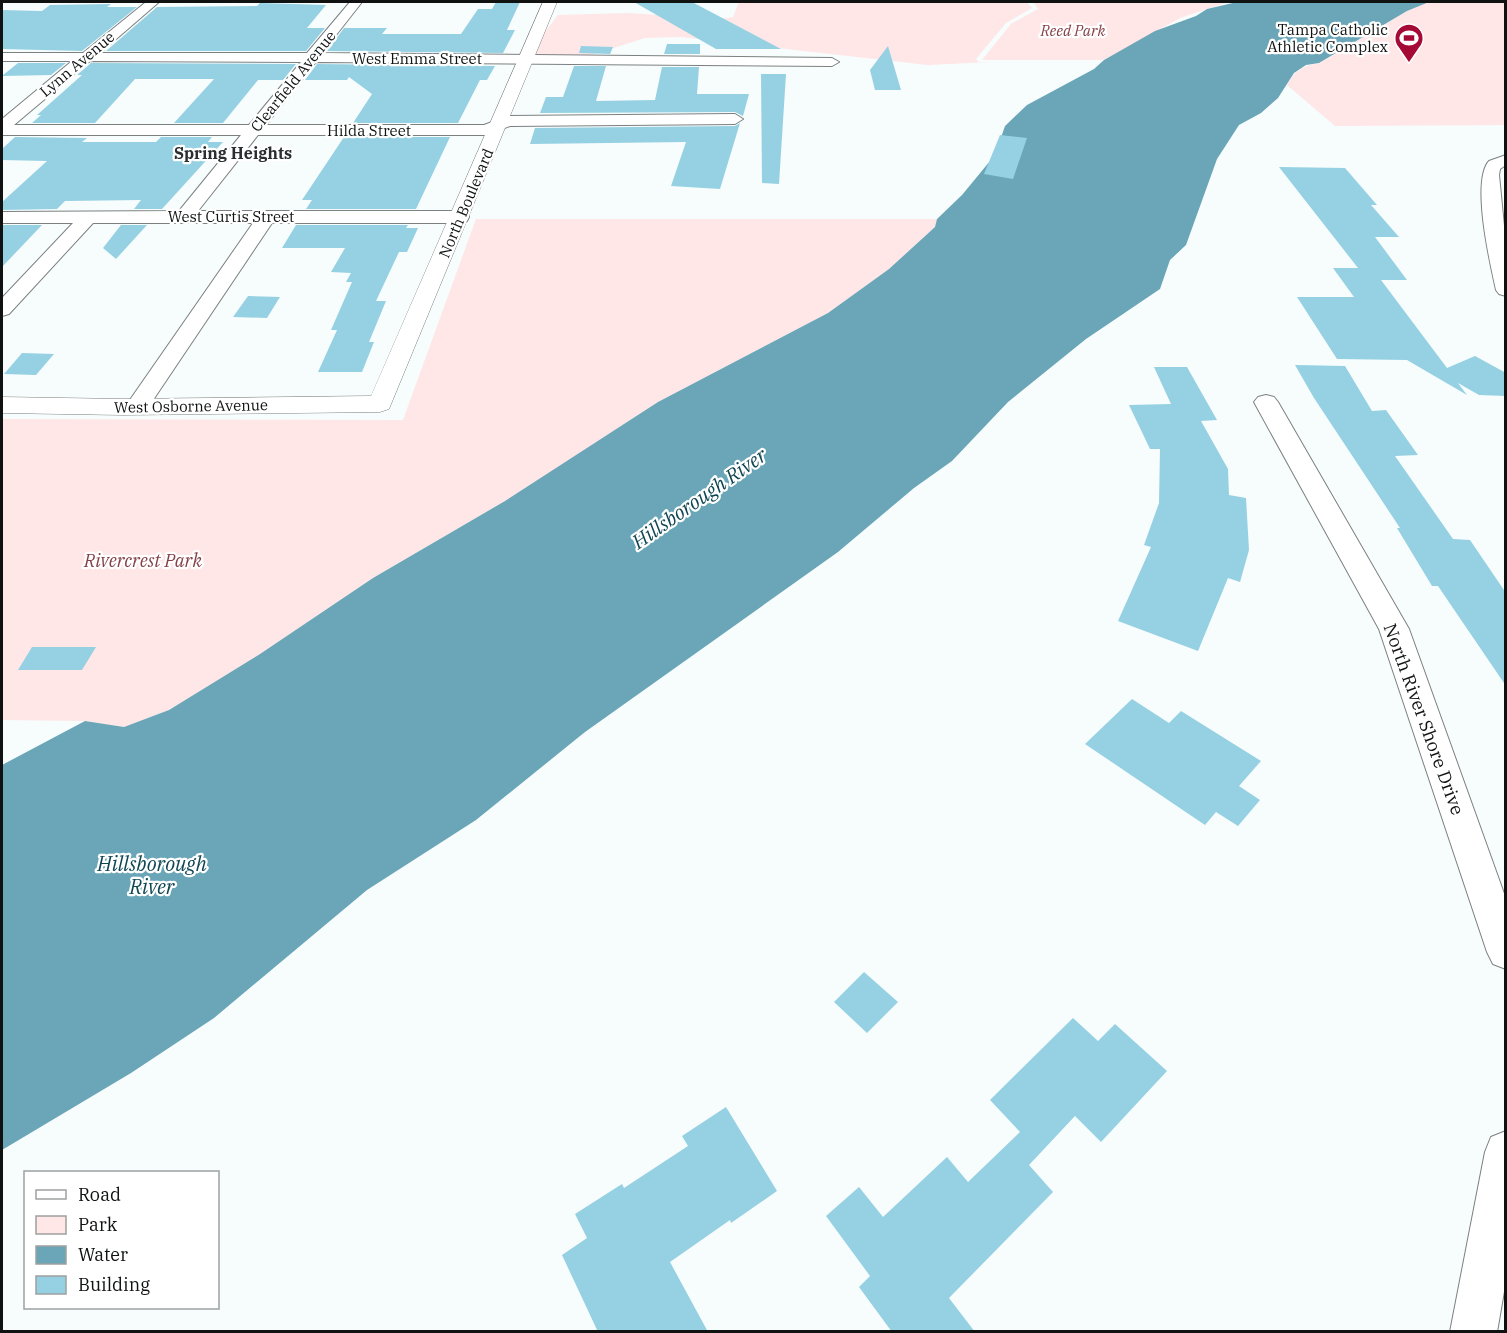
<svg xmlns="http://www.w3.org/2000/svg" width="1507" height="1333" font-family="'IBM Plex Serif',serif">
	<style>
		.green { fill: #ffe6e7 }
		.water { fill: #6aa6b7 }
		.building { fill: #95d1e3 }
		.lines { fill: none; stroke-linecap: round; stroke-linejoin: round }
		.minor-casing { stroke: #7c8081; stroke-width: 2 }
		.tertiary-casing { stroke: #7c8081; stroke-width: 1 }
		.minor { fill: #fff; fill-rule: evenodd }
		.tertiary { fill: #fff; fill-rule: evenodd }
		.labels { text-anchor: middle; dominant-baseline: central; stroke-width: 4.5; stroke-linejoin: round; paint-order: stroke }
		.far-poi-label { font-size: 15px; fill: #101212; stroke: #fff; text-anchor: end }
		.far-park-label { font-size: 15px; font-style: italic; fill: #853f46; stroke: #fff }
		.far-street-label { font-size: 15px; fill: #101212; stroke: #fff }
		.far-neighbourhood-label { font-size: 16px; font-weight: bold; fill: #2a2e2f; stroke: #fff }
		.park-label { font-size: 18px; font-style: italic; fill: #853f46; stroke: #fff }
		.street-label { font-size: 18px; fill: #101212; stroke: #fff }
		.water-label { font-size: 20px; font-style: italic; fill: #104653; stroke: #fff }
	</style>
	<rect width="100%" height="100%" fill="#f7fcfd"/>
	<path class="green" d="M739,2H1027L1032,8L1006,23L976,59L979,62H990L928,65L681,37L645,38L588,56L534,55L541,37L558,15L628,13L674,16L695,23L733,17Z
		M1033,2H1229L1180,18L1104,60H982L1011,24L1038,9Z
		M1428,2H1505V125L1335,126L1287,85C1295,70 1303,66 1320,63L1407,11Z
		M476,219H937L935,227L889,269L828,313L658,402L505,501L373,578L260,654L169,710L124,727L85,721L2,720V419L403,420Z"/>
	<path class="water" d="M1237,2H1429L1407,11L1319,63L1306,65L1294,73L1278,98L1261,113L1239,125L1217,159L1186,245L1170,260L1160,289L1086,339L1008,402L952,461L914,488L838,552L585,732L476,820L367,890L214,1018L131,1073L2,1150V765L85,721L124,727L169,710L260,654L373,578L505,501L658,402L828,313L889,269L935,227L937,219L962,195L995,155L1005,126L1027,105L1094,69L1104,60L1155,31L1196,16L1207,9Z"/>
	<path class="building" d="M496,2H520L507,30H515L503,53L327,51L344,28H387L382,34H461L478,9H492Z
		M634,2H692L781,49H716Z
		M260,3L326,5L307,28H325L306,51H106L157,7L257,6Z
		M111,4L107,7H137L82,51L2,49V10L42,11L50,5Z
		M667,44H700V54H664Z
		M581,46L613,47L610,54L579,53Z
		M888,46L901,90H875L870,70Z
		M18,63H66L51,75L2,76Z
		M91,63L296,64L283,80H258L223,123H174L214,79H135L95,123H32L41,115H37L82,75H77Z
		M317,64L495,66L487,80H480L458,123H353L372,94L349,77L347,80H305Z
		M574,66H606L596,101L655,100L662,67H699L697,94H749L743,116L735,112L540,113L546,97H563Z
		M761,74H786L779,184L762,183Z
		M740,123L720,189L671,186L686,142L530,144L535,128L735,126Z
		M1000,135L1027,138L1013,179L984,174Z
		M15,137L87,138L82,142H156L161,137H212L208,142H223L162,209H134L141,200L65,201L57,209L2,210V202L47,161L2,160V149Z
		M344,137H450L416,209H306L312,200H302Z
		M1279,167L1345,168L1377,205H1371L1399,237H1375L1407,280H1381L1447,368L1475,356L1506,373V396L1479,395L1458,383L1467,395L1407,360L1337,359L1297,297H1354L1333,268H1358Z
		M2,225H42L2,267Z
		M121,225H147L116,259L103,248Z
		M296,225H408L406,228H418L407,252H399L376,301H386L369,342H374L362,372H318L337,330H331L352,282H346L351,273L331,272L345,248H282Z
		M248,296L280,297L267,318L233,317Z
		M22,353L54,354L36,375L4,374Z
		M1295,365L1345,366L1372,411L1386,410L1418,455L1395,456L1453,539L1470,540L1506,593V686L1438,586H1432L1397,528H1400L1314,398Z
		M1154,367H1187L1217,420L1201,421L1228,469L1229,495L1246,498L1249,550L1240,582L1228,578L1198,651L1118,621L1151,547L1144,545L1159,503L1160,449H1150L1129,405L1171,404Z
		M32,647H96L82,670H18Z
		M1132,699L1169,723L1181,711L1261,761L1239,786L1260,800L1238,826L1216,812L1205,825L1085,744Z
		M864,972L898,1002L867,1033L834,1002Z
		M1073,1018L1098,1041L1115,1024L1167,1071L1101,1142L1075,1116L1029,1165L1053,1192L949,1298L975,1332H892L859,1287L870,1276L826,1216L859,1187L883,1217L947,1157L968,1182L1020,1132L990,1100Z
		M726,1107L777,1191L731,1223L730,1220L670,1262L708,1332H598L562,1255L587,1238L575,1214L622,1184L624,1188L688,1146L682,1136Z"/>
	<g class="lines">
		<g class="minor-casing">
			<path id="minor" d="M146,2H159L100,53H307L350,2H362L322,53L832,58L839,62L832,66L316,62L266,125H484L508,116L735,114L743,119L735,124L510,126L486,135H258L198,211H460L467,213L469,217L467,221L460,223H272L145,412L137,414L129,412L125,407L253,223H93L9,314L2,316V298L73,223H2V212L179,211L241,135H2V119L72,61H2V53H83ZM90,61L301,62L249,125H14Z
				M1506,155V165L1500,169L1499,175L1506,246V296L1499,294L1496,290C1490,263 1471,181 1489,161Z
				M1266,395L1274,397L1278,402L1409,629L1506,899V969L1493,964L1487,952L1379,629L1254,402L1258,397Z
				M1506,1131V1280L1497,1332H1450L1485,1152L1491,1137Z"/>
		</g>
		<g class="tertiary-casing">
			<path id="tertiary" d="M543,2H557L389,409L380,412L123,415L2,413V397L123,399L371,396Z"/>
		</g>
		<use href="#minor" class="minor"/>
		<use href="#tertiary" class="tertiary"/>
	</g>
	<defs>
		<g id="stadium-pin" transform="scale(1.5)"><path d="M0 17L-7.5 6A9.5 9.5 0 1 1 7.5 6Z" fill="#a50935" stroke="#fff"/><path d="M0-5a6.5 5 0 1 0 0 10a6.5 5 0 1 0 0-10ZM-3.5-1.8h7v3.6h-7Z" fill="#fff"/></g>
	</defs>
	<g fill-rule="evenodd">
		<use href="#stadium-pin" x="1409" y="38"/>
	</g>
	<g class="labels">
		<g class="far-poi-label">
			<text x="1388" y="29">Tampa Catholic<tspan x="1388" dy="17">Athletic Complex</tspan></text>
		</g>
		<g class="far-park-label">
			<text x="1073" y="30">Reed Park</text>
		</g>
		<g class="far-street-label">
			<text x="417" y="58">West Emma Street</text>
			<text transform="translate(77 64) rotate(-40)">Lynn Avenue</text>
			<text transform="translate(293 81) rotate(-51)">Clearfield Avenue</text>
			<text x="369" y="130">Hilda Street</text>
			<text transform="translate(466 203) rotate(-67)">North Boulevard</text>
			<text x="231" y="216">West Curtis Street</text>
			<text transform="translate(191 406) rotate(-1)">West Osborne Avenue</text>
		</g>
		<g class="far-neighbourhood-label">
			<text x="233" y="153">Spring Heights</text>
		</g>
		<g class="park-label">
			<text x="143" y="560">Rivercrest Park</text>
		</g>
		<g class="street-label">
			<text transform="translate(1424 719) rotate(70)">North River Shore Drive</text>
		</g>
		<g class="water-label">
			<text transform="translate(699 498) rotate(-35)">Hillsborough River</text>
			<text x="152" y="863">Hillsborough<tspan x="152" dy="23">River</tspan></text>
		</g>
	</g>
	<rect width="1507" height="1333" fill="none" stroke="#101212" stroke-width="6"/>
	<rect x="24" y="1171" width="195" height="138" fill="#ffffff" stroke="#9fa0a0" stroke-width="1.5"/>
	<rect x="36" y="1190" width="30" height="9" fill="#ffffff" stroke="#9fa0a0" stroke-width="1.5"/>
	<text x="78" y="1201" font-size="18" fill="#101212">Road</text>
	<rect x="36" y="1216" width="30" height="18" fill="#ffe6e7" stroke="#9fa0a0" stroke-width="1.5"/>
	<text x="78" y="1231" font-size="18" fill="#101212">Park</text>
	<rect x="36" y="1246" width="30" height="18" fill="#6aa6b7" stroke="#9fa0a0" stroke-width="1.5"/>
	<text x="78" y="1261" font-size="18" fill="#101212">Water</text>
	<rect x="36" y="1276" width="30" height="18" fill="#95d1e3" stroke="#9fa0a0" stroke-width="1.5"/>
	<text x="78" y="1291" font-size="18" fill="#101212">Building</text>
</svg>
